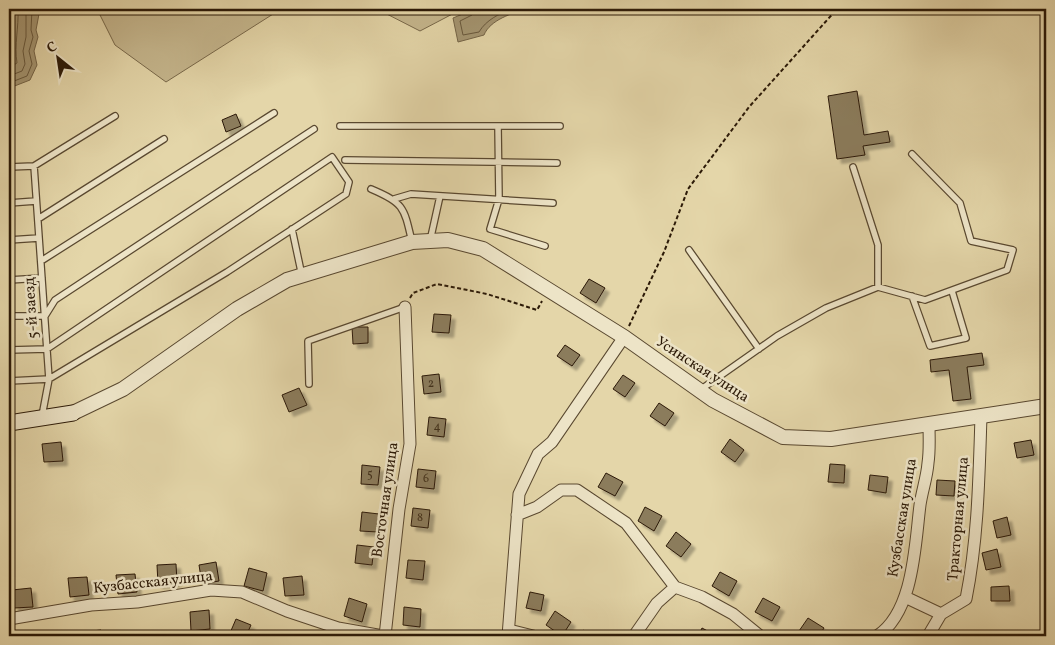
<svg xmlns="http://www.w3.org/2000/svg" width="1055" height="645" font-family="Vollkorn,serif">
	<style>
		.green { fill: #c5b68d; stroke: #78684a }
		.water { fill: #a59672; stroke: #746447 }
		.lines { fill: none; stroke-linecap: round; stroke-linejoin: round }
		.shore { stroke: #68583c; stroke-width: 1 }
		.building { fill: #8b7b5b; stroke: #2b1907; filter: url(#shadow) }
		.service-casing { stroke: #594830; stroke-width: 8 }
		.minor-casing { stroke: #594830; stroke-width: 13 }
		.tertiary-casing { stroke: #594830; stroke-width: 16 }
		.secondary-casing { stroke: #2b1907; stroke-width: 17 }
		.path { stroke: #2b1907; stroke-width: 2; stroke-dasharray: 4 2.5; stroke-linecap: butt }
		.service { stroke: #ede4c7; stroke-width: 5.5 }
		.minor { stroke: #ede4c7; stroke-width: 11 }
		.tertiary { stroke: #ede4c7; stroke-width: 14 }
		.secondary { stroke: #ede4c7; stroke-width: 15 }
		.labels { text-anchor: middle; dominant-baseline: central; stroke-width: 5; stroke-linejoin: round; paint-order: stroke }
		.number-label { font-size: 12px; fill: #43321c }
		.street-label { font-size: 15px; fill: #2b1907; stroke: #ede4c7 }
	</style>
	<defs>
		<filter id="shadow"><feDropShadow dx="4.5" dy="4.5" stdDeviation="1" flood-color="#0004"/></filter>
	</defs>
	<rect width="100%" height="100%" fill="#e4d6a9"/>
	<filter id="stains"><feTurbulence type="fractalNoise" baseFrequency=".004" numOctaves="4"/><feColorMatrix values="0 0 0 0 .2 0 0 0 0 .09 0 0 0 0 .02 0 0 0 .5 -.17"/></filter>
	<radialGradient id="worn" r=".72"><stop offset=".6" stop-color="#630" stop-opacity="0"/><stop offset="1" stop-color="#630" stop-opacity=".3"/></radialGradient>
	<path class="green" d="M97,9H281L166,82L115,45Z
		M377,9H462L420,31Z"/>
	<path class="water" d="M9,9H35L39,14L36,30L38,37L34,51L37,65L30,80L12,87L9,97Z
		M475,9H527C512,13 490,20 484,35L458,42L453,18Z"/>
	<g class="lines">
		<path class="shore" d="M475,9L472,15L460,21L463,35L479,32C486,20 499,14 511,9
			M9,68L17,63C14,45 19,27 18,9
			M9,76L22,71L25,64L23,51L26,37V9
			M9,83L27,76L32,64L29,51L33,37L31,30L32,9"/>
	</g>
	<path class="building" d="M857,91L864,135L888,131L890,142L863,146L865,155L837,159L828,96Z
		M236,114L241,126L226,132L222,120Z
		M589,279L605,288L596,303L580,293Z
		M434,314L451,315L449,333L432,332Z
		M352,327H368V343L353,344Z
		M565,345L580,355L572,366L557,356Z
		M982,353L984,365L967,367L971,399L953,401L949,370L931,372L930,360Z
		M439,374L441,392L424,394L422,376Z
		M623,375L635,383L625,397L613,389Z
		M299,388L307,405L289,412L282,395Z
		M659,403L674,413L665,426L650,416Z
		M429,417L446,419L444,437L427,435Z
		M730,439L744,450L735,462L721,452Z
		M1031,440L1034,455L1017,458L1014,443Z
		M61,442L63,461L44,462L42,444Z
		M830,464L845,465L844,483L828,482Z
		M362,465L380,467L378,485L361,484Z
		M418,469L436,471L434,489L416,487Z
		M606,473L623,482L615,496L598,487Z
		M870,475L888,477L886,493L868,490Z
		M937,480L955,481L954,496L936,495Z
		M645,507L662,516L654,531L638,521Z
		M413,508L430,510L428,528L411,526Z
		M362,512L379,514L378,532L360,531Z
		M1007,517L1011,535L997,538L993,521Z
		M676,532L691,544L681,557L666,546Z
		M357,545L374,547L372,565L355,563Z
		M997,549L1001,567L986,570L982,553Z
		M408,560L425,561L423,580L406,578Z
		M216,562L219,581L202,584L199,565Z
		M176,564L177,582L158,584L157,565Z
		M249,568L267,573L263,591L244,586Z
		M720,572L737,581L729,596L712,586Z
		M135,574L137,592L118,594L116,575Z
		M302,576L304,595L285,596L283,578Z
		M87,577L89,595L70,597L68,578Z
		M1009,586L1010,601H991V587Z
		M31,588L33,607L14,608L12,590Z
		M530,592L544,595L541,611L526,608Z
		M349,598L367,604L362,622L344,616Z
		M763,598L780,607L772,621L755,612Z
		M404,607L421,609L420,627L403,625Z
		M209,610L210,629L191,631L190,612Z
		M555,611L571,622L562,636L546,625Z
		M808,618L824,628L819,636H806L799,631Z
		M236,619L251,625L246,636L230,633Z
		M702,628L717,636H698Z
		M101,630V636H82V632Z
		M583,630L592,636H579Z"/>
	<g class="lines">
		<g class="service-casing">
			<path id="service" d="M340,126H560
				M498,126L499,199L490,229L545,246
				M345,160L557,163
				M34,166L49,379L42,416
				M9,167L34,166L115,116
				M853,167L878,245V287
				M371,189C404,203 404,207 412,242
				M394,199L411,194L553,203
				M9,203L36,201
				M38,219L164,139
				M292,229L302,276
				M9,240L39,238
				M430,241L440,196
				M689,250L759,349
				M41,261L274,113
				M9,280L42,278
				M912,296L930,346L966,338L952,291
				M9,316H45L55,300L314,129
				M9,350L47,349L332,157L349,182L346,194L227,272L49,379L9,381
				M309,384L308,341L405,307
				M700,390L777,336L826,308L878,287L925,300L1007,270L1013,250L971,241L960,203L912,154"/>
		</g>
		<g class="minor-casing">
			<path id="minor" d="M517,515L537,507L561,490H577L626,523L675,587L702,597L733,614L760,636
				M905,597L941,614
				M9,619L91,605L137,602L211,590L242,592L287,611L338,628L383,636
				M509,630L533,636
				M385,636L399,509L410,444L405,307
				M508,636L519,494L538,454L552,442L624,337
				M634,636L657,603L675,587
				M877,636C914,612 915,544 920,505C922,491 927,477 928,463C930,450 929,437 929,424
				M928,636L941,614L966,599C978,539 979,478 981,416"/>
		</g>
		<g class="tertiary-casing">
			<path id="tertiary" d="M73,413L123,389L237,309L287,280L412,242L448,240L483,249L624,337L713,400L783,437L831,439L1046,406"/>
		</g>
		<g class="secondary-casing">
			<path id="secondary" d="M9,423L73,413"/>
		</g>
		<path class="path" d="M410,298L413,293L437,284L487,294L537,310L542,301
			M629,326L664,252L688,189L749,107L837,9"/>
		<use href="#service" class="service"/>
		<use href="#minor" class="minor"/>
		<use href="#tertiary" class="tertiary"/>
		<use href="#secondary" class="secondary"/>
	</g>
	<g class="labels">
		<g class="number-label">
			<text x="431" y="384">2</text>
			<text x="437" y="427">4</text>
			<text x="370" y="475">5</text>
			<text x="426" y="479">6</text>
			<text x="420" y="518">8</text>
		</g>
		<g class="street-label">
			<text transform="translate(32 308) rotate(-94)">5-й заезд</text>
			<text transform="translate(702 370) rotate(33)">Усинская улица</text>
			<text transform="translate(386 500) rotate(-82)">Восточная улица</text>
			<text transform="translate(903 518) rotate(-81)">Кузбасская улица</text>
			<text transform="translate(959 519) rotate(-85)">Тракторная улица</text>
			<text transform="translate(153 583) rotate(-6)">Кузбасская улица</text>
		</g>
	</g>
	<rect width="1055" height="645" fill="none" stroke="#e4d6a9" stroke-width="30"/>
	<rect x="10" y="10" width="1035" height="625" fill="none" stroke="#2b1907" stroke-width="2.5"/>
	<rect x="15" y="15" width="1025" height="615" fill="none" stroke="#2b1907"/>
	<g transform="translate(58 58) rotate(330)" stroke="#ede4c7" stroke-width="4" paint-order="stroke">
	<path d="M0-4L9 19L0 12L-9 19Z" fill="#2b1907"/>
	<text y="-8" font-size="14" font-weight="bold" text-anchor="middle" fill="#2b1907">С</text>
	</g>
	<rect width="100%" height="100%" filter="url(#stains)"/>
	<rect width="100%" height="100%" fill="url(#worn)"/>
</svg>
